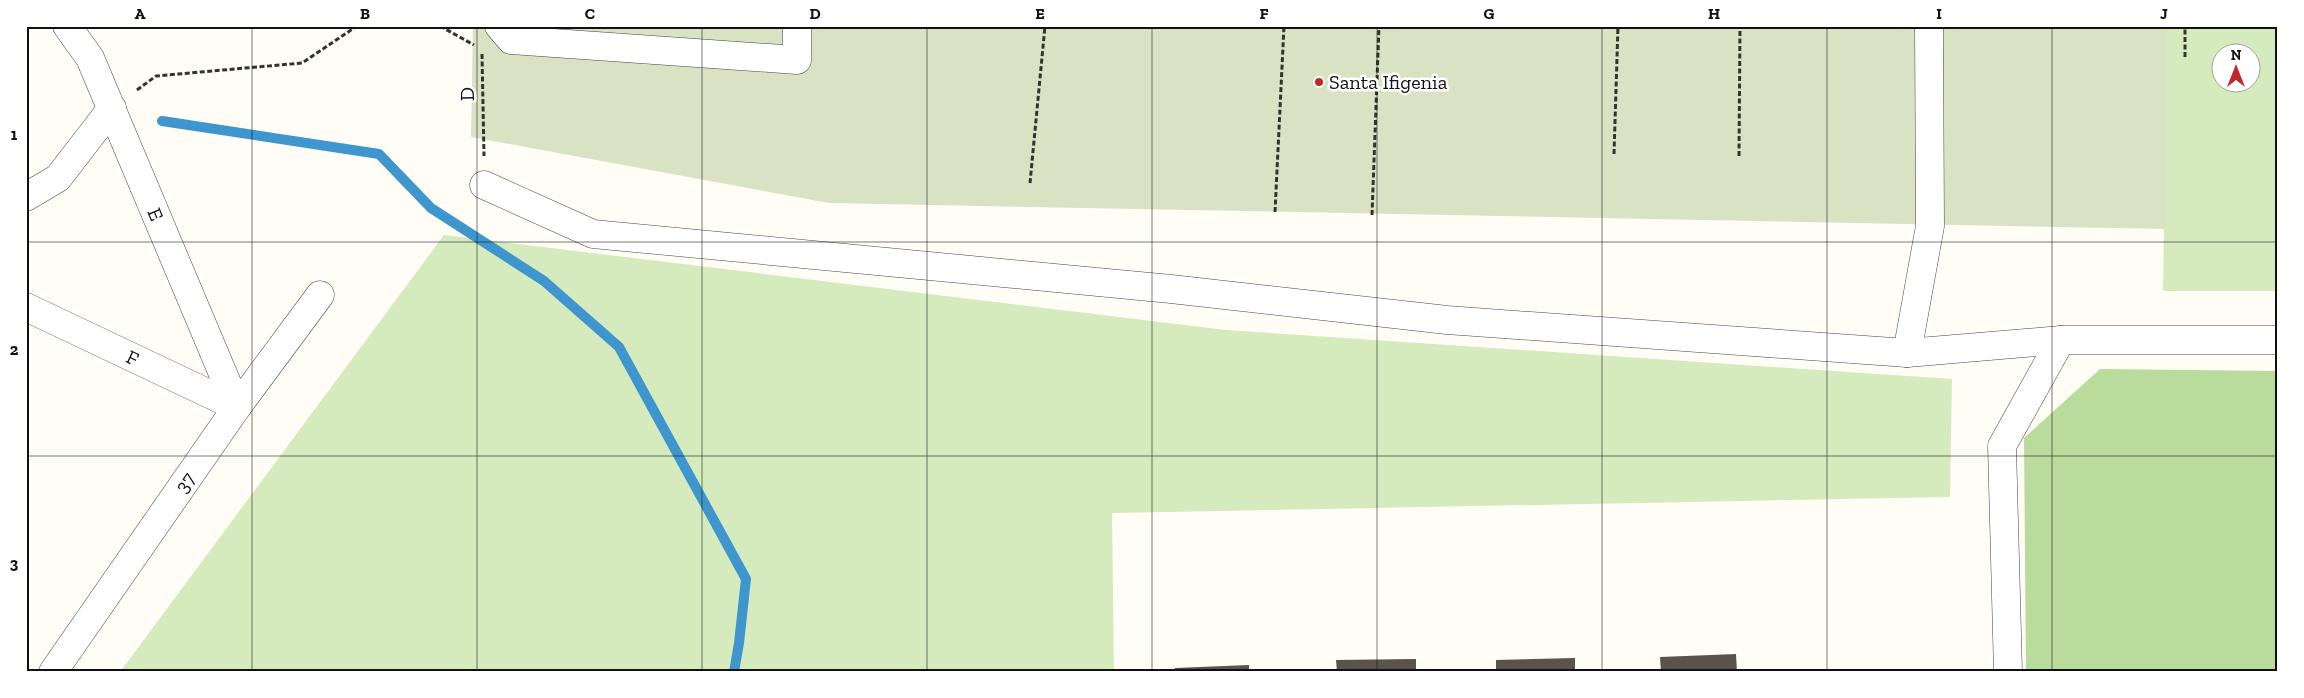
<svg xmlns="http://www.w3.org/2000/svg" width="2304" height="698" font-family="'Zilla Slab',serif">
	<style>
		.green { fill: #d5ebbd; fill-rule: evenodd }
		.forest { fill: #b9dc9c }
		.cemetery { fill: #d9e3c4 }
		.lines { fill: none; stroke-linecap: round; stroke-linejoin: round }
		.stream { stroke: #3f96cf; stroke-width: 10 }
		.building { fill: #5a524d }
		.minor-casing { stroke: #444; stroke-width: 29 }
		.path { stroke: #333; stroke-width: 3; stroke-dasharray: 5 2.5; stroke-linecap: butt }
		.minor { stroke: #fff; stroke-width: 28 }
		.grid { fill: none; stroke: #111; stroke-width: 1; stroke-opacity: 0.55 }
		.poi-dot { fill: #c4262e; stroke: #fff; stroke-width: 2 }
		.labels { text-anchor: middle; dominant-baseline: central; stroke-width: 5; stroke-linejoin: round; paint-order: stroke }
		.poi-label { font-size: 20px; fill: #111; stroke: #fff; text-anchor: start }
		.street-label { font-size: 20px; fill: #111; stroke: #fff }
		.neatline { fill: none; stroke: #111; stroke-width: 2 }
		.grid-label { font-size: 16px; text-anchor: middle; font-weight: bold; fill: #111 }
	</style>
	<rect width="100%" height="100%" fill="#fffdf5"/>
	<path class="green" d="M2167,26H2278V291H2163ZM2222,52H2252V82H2222Z
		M444,235L1226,330L1952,379L1950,497L1112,513L1114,672H120Z"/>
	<path class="forest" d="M2100,369L2278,371V672H2026L2024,438Z"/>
	<path class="cemetery" d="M473,26H2167L2165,229L829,203L471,137Z"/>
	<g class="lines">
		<path class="stream" d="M162,121L379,154L431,208L544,281L619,347L746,579L739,643L734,672"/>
	</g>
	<path class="building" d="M1736,654L1737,672H1661L1660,657Z
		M1575,658V672H1496V660Z
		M1416,659V672H1337L1336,660Z
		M1249,665V672H1175V668Z"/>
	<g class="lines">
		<g class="minor-casing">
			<g id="minor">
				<path id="s1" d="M67,26L90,58L237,407"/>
				<path d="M499,26L511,40L797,60V26"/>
				<path d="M484,185L593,234L1171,289L1447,320L1907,353L2061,340H2278"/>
				<path d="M26,197L58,178L112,108"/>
				<path id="s2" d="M26,307L237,407"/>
				<path d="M1907,353L1930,226L1929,26"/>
				<path id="s3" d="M53,672L237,407L320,295"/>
				<path d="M2008,672L2002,446L2061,340"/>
			</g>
		</g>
		<path class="path" d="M440,26L474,45
			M482,54L484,156
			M2185,57V26
			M137,90L156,76L302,63L357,26
			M1614,154L1618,26
			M1739,156L1740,26
			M1030,183L1045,26
			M1275,212L1284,26
			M1372,215L1379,26"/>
		<use href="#minor" class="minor"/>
	</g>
	<path class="grid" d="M252,26V672M477,26V672M702,26V672M927,26V672M1152,26V672M1377,26V672M1602,26V672M1827,26V672M2052,26V672M26,242H2278M26,456H2278"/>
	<circle class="poi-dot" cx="1319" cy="82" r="5"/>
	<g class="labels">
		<g class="poi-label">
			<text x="1329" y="82">Santa Ifigenia</text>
		</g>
		<g class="street-label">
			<text transform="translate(467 94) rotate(-91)">D</text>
			<text stroke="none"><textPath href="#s1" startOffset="209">E</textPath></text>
			<text stroke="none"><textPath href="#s2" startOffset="118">F</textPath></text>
			<text stroke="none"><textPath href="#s3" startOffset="231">37</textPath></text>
		</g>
	</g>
	<rect width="2304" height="698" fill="none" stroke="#ffffff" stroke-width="55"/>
	<g transform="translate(2236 68)"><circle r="24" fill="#ffffff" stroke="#a0a0a0"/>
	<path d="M0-4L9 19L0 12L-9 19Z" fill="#c4262e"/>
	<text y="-8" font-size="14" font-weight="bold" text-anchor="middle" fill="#111111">N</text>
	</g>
	<rect x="28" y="28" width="2248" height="642" class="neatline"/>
	<g class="grid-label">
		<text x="140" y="19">A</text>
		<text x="365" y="19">B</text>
		<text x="590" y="19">C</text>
		<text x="815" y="19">D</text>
		<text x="1040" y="19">E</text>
		<text x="1264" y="19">F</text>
		<text x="1489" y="19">G</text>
		<text x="1714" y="19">H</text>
		<text x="1939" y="19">I</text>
		<text x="2164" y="19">J</text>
		<text x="14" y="140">1</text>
		<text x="14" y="355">2</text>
		<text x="14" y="569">3</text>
	</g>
</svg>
